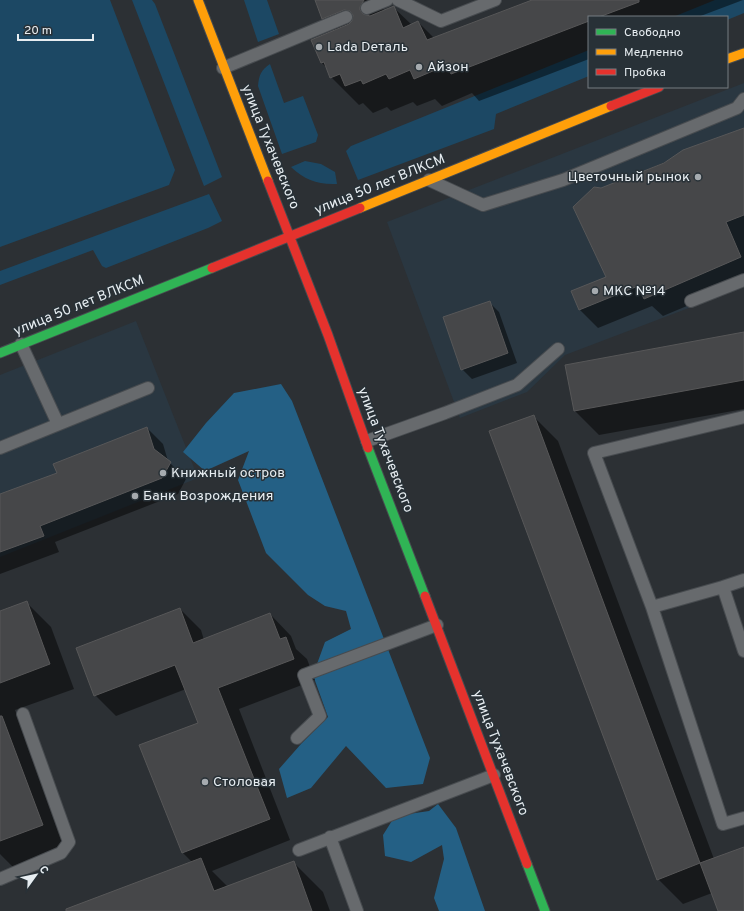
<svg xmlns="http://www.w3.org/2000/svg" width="744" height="911" font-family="Overpass,sans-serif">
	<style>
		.built { fill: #2a3741 }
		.green { fill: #1c4864 }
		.forest { fill: #246085 }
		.shadow { fill: #0007 }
		.building { fill: #464749; stroke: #575758 }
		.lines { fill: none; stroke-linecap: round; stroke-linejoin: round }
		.lane-casing { stroke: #474b4f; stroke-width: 14 }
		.fast-casing { stroke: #474b4f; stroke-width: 11 }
		.slow-casing { stroke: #474b4f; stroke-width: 11 }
		.jam-casing { stroke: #474b4f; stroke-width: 11 }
		.lane { stroke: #676a6d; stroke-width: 12 }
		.fast { stroke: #30b455; stroke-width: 9 }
		.slow { stroke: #ff9f0a; stroke-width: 9 }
		.jam { stroke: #e5322d; stroke-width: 9 }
		.poi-dot { fill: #a6abaf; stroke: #283137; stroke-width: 1.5 }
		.labels { text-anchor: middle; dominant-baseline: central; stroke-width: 3; stroke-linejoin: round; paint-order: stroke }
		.poi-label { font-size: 14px; fill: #e7edf1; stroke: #283137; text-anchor: start }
		.street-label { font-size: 14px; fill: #e7edf1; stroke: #283137 }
	</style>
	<rect width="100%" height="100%" fill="#2c3034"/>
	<path class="built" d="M744,83V287L565,355L527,392L460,418L387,222Z
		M136,321L198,478L0,557V375Z"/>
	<path class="green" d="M0,0H110L175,170L169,185L0,247Z
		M132,0H152L155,4L222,177L204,186Z
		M244,0H267L279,34L258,42Z
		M715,0H744V13L727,20V17H673Z
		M589,50V76L496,114L494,129L358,180L346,151L351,146Z
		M270,64L284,103L303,96L318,135L316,142L282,154L258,86C259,75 261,70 270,64Z
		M305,161L321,164L335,172L337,184C318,185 305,180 291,167Z
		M209,194L222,221L208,228L106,268L102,266L93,250L0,285V271Z"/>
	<path class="forest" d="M281,384L292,401L430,758L423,784L386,788L346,746L311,788L287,798L279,769L301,744L328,717L313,675L325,642L351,629L346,611L325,606L308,595L266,553L238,480L249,451L205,471L183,452L206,423L234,393Z
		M438,804L456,828L485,911H439L434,898L444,859L442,845L411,862L385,856L383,835L395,816L429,811Z"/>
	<path class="shadow" d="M316,0H380L384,11L393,7L412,25L418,22L434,38L535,0H743L698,17H589V59L479,101L472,93L442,106L435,99L417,106L413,102L391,111L387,107L373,113L363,103L359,105L331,77L328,69L322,63L313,41L336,31L323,18Z
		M744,129V282L663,316L652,306L598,328L580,310L573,292L608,277L601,189Z
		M489,302L499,312L517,363L472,379L462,369Z
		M744,333V409L599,435L575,411Z
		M533,416L558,441L714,859L744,850V911H719L712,893L683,904L658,879Z
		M147,428L163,444L168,461L186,479L178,494L55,542L59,552L0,574V495L58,474Z
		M26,602L51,627L74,689L15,710L67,850L15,869L0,854V612Z
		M180,609L201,630L204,640L270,614L291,636L296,649L307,659L315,680L239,709L290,840L212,871L228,887L293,862L323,892L330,911H104L192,862L183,853L141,746L199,724L186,689L116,716L95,695Z"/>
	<path class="building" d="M315,0H364L360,7V10L363,14L370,16L394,6L403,28L418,21L427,40L532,0H639V2L599,17H589V21L451,74L447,65L414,79L410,70L389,79L386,74L363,84L361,80L345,86L340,74L330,78L324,62L321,63L311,40L349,24L352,21L353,15L350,11L344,10L322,19Z
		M744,128V215L726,222L741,257L644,299L638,286L579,310L571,291L606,277L573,207L594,187L601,188L664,163L683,150Z
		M490,301L508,353L461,370L443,317Z
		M744,332V380L574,411L565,365Z
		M534,415L700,863L657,880L489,431Z
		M147,427L154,449L171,462L162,478L40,526L44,536L0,552V494L57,473L53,464Z
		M27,601L50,664L0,683V611Z
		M180,608L193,643L270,613L280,639L286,637L294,659L218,688L270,819L182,853L139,745L198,723L175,665L94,696L76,648Z
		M0,716H2L43,825L0,841Z
		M744,847V911H718L700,863Z
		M201,858L214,891L294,861L312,911H66V909Z"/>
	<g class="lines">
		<g class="lane-casing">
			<path id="lane" d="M398,0L441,21L495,0
				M367,8L387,0
				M223,68L346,17
				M429,180L483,205L563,180L737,108L744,99
				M691,301L744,280
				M21,344L58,424
				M367,441L445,413L517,385L558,349
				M0,448L148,388
				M744,580L723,587L744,651
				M723,587L652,607L594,453L744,417
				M652,607L723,824L744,818
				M297,738L320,716L304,675L437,625
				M330,837L357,911
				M299,850L494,775
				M0,879L61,853L69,842L23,714"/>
		</g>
		<g class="fast-casing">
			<path id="fast" d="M0,353L212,268
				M368,448L425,596
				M527,864L545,911"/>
		</g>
		<g class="slow-casing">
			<path id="slow" d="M198,0L268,181
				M727,59L744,53
				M360,208L611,106"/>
		</g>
		<g class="jam-casing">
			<path id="jam" d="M611,106L659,87
				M268,181L328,335L368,448
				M212,268L360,208
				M425,596L527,864"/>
		</g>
		<use href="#lane" class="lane"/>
		<use href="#fast" class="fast"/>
		<use href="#slow" class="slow"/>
		<use href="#jam" class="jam"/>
	</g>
	<g class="poi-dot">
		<circle cx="319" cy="47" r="4"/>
		<circle cx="419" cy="67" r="4"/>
		<circle cx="698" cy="177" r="4"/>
		<circle cx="595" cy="291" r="4"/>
		<circle cx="163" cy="473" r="4"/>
		<circle cx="135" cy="496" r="4"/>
		<circle cx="205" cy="782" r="4"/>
	</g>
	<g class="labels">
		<g class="poi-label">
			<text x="327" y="47">Lada Dеталь</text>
			<text x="427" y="67">Айзон</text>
			<text x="690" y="177" text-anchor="end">Цветочный рынок</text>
			<text x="603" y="291">МКС №14</text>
			<text x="171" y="473">Книжный остров</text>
			<text x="143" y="496">Банк Возрождения</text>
			<text x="213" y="782">Столовая</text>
		</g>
		<g class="street-label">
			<text transform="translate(270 147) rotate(68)">улица Тухачевского</text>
			<text transform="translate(380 185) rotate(-22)">улица 50 лет ВЛКСМ</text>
			<text transform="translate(79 306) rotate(-22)">улица 50 лет ВЛКСМ</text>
			<text transform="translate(385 450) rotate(69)">улица Тухачевского</text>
			<text transform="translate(500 753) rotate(69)">улица Тухачевского</text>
		</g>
	</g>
	<rect x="588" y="16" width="140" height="72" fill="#283137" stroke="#747c81"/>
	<rect x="596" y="29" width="20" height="6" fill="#30b455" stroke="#747c81"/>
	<text x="624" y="36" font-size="12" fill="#e7edf1">Свободно</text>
	<rect x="596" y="49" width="20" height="6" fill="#ff9f0a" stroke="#747c81"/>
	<text x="624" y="56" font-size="12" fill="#e7edf1">Медленно</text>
	<rect x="596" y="69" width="20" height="6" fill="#e5322d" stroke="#747c81"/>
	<text x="624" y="76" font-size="12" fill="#e7edf1">Пробка</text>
	<g transform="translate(36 875) rotate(57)" stroke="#283137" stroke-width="3" paint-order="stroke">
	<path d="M0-3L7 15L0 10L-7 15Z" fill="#e7edf1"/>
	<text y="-6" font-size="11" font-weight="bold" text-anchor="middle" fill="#e7edf1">С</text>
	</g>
	<path d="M18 34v6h75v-6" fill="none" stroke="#e7edf1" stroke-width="2"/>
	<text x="24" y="34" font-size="12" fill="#e7edf1" stroke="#283137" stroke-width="3" paint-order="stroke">20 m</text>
</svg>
